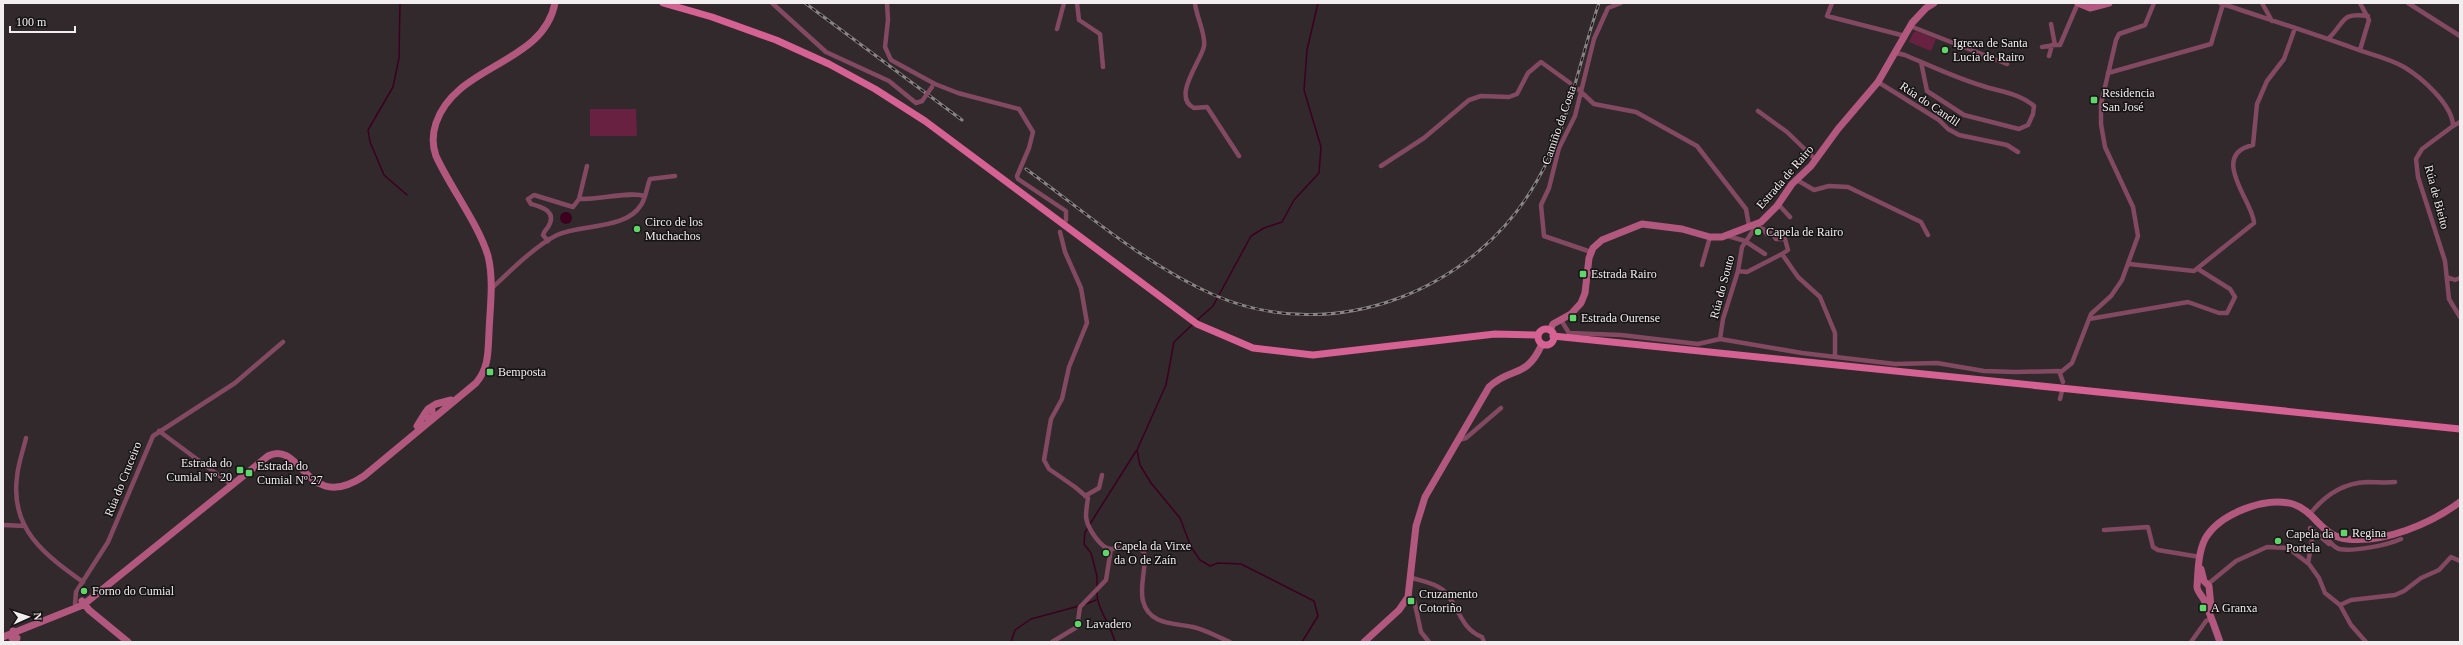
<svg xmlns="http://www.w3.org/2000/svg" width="2463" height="645" font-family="'Times New Roman',serif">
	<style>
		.green { fill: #682141 }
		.water { fill: #3c001e }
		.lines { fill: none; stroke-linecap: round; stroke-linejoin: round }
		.stream { stroke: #3c001e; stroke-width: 1.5 }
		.street { stroke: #824960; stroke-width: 4.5 }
		.secondary { stroke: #b2577d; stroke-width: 7 }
		.primary { stroke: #d66193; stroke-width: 7 }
		.rail-casing { stroke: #8a8385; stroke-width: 3 }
		.rail { stroke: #161314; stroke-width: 1.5; stroke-dasharray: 4.5; stroke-linecap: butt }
		.street-bridge { stroke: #824960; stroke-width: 4.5 }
		.poi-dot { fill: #5fd56b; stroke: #161314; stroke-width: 1.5 }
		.labels { text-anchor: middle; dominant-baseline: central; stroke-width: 3; stroke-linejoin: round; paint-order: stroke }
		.poi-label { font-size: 12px; fill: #f2edee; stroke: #161314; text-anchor: start }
		.street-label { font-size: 12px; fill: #f2edee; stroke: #161314 }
	</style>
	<rect width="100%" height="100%" fill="#31292c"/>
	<path class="green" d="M1916,31L1936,39L1931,51L1909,42L1913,33Z
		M590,109H636L637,136H590Z"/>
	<path class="water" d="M560 218a6 6 0 1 1 12 0a6 6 0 1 1-12 0Z"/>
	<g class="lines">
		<path class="stream" d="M400,3L399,58L393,87L368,130L370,142L384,175L407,195
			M1196,321L1213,306L1251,236L1264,228L1282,222L1294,200L1319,173L1321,147L1304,90L1307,50L1318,3
			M1193,324L1174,342L1166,385L1137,450L1140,465L1151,483L1180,518L1191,547L1200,560L1210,566L1218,563L1241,564L1314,601L1318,616L1302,642
			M1090,524L1136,451
			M1088,528L1085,532L1084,544L1091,553L1097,576V588
			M1097,592C1096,607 1111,625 1115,642
			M1086,604L1096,600
			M1011,642L1015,630L1031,619L1079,606"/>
		<path class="street" d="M772,3L826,52L889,81L916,103L922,101
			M887,3L888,20L885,47L891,60L935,84L958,93L1019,109L1033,132L1029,148L1017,176L1018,179L1066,211V220
			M1077,3L1079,20L1100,34L1103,67
			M1195,3C1196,16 1206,34 1204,46C1202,60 1171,97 1194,108L1207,107L1239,156
			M1832,3L1827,16L1905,36
			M2220,3C2264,18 2309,32 2353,48C2369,54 2389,58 2404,67C2421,77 2453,105 2453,126L2422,149L2416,159L2418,177L2445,261L2449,299L2460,317
			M2262,3L2272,21
			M2408,3L2460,36
			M2051,24L2055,45H2060L2078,3
			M1910,26L2007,64
			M1057,29L1064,3
			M2328,39C2346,22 2340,12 2368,16
			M2042,47L2055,45
			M2360,50L2369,20L2360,3
			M1896,53L1905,55C1931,66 1956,78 1983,86C2001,92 2019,93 2034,106L2033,114L2028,125L2019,129L1964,115L1927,91L1921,62
			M2049,56L2052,45
			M2108,73L2211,44L2223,4
			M1878,82L1939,120L1948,129L1959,135L2007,145L2018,152
			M1578,89L1594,104L1636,112L1697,146L1746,209L1749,226
			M1758,111L1787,132L1816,160
			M2453,126L2460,122
			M1381,166L1424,138L1469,100L1481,96L1509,97L1517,94L1528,73L1541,62L1570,83
			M1797,180L1814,190L1829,186L1848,187L1921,222L1928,235
			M579,199C597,200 633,191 644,196
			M1778,204L1790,217
			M1756,227L1763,229L1767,234L1772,233L1776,239H1785L1788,250L1782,254L1798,277L1820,297L1835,333V357
			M1060,232L1065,252L1081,288L1087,323L1069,367L1062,399L1051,419L1044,460L1049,469L1075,487L1088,498C1087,504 1086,511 1086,517C1087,527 1101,550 1112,549C1126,548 1133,543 1144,552C1147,569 1139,584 1143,601C1149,625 1174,623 1193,627C1206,630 1218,637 1230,642
			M1728,236L1745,241L1765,254
			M548,241L543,235C544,231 546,230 548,227C558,211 541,207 531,204L528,199L534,195L573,207L579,199L587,166
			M1591,252L1544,236L1541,205L1549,188L1559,148L1575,116L1594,39L1608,8L1621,3
			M2129,264L2194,271L2254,223C2254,203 2208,155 2253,145L2257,104L2267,81L2284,59L2295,28
			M1702,265L1710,237
			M1738,271L1747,272L1782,254
			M2447,277L2455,280L2460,278
			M491,289C509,272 535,246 557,235C580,224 626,230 641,205C646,198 647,186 650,179L675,176
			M2089,319L2188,302L2219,313H2227L2235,297L2230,289L2198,269
			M1561,320L1569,333L1621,335L1698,344L1720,339L1802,353L1895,364L1937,363L1984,371L2016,372L2059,371L2063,382
			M1720,339L1723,319L1738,271L1742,247L1757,225
			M2061,372L2072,363L2091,314L2111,296L2122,280L2138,236L2133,207L2105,147L2101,124V104L2116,40L2119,34L2145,25L2154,3
			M2060,399L2062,391
			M159,431L229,483
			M26,438C23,451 18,464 17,477C10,529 45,555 83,582
			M1459,440L1466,438L1501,408
			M1085,496L1099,488L1102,475
			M2310,514C2324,496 2343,483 2367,482C2377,482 2386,483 2395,482
			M3,525L25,526
			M2104,530L2148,527L2153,547L2158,550L2200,557
			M2327,533L2326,536C2329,541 2333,547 2339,549C2353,552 2388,545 2401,539
			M2308,563L2312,541L2310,528L2329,544
			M1412,578C1422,581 1435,583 1443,590C1459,605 1460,629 1482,637L1484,642
			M2208,584L2236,561L2267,547L2288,548L2309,564L2319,578L2325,593L2340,605L2351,625L2366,642
			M1408,597L1414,600L1421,632L1429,642
			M2340,605L2351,600L2395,595L2404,591L2421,578L2439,570L2451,557L2460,561
			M79,606L75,604L76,592L108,542L153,436L235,383L283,342
			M1052,642L1077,627L1080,607L1106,580L1111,549
			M2191,642L2206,621L2212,618"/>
		<path class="secondary" d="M2078,3L2090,8L2109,3
			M1550,330L1553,324L1571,314L1581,303L1585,293L1589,258L1593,248L1602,240L1642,224L1682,229L1710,237H1722L1761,222L1777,206L1792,184L1811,166L1838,129L1878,82L1912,23L1926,8L1934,3
			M428,409L436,404L451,400
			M430,418L426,417L425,413L428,409L432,411
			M417,426L425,413
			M2201,569L2204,581L2209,586L2211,607
			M82,601L89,610L128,642
			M13,631L12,638H17
			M3,637L83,605L268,456C302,439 306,515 364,476L476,383C489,368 488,351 489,332C490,307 494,280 488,256C479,225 450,187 436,156C432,145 432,135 436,123C456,64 543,65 555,3
			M1364,642L1399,610L1408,597L1416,526L1425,497L1489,387C1511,366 1526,380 1542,344
			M2220,642C2215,628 2210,613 2204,600C2202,596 2197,591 2197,587C2198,572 2198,553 2205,539C2219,514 2265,496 2293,504C2315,511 2322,537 2347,539C2385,543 2430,524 2460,502"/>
		<path class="primary" d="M663,3L712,17L776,40L829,64L875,89L925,121L1197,324L1253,348L1313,355L1495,334L1538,335
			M1538 337a8 8 0 1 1 16 0a8 8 0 1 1-16 0Z
			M1553,336L2460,429"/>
		<g class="rail-casing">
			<path id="rail" d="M805,3L962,120
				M1026,169C1086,213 1146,265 1214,295C1334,347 1476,291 1538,179C1569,125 1579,61 1599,3"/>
		</g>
		<use href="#rail" class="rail"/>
		<path class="street-bridge" d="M922,101L932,87"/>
	</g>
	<g class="poi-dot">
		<circle cx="1945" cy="50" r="4"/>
		<rect x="2090" y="96" width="8" height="8" rx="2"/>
		<circle cx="637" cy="229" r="4"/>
		<circle cx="1758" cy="232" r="4"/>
		<rect x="1579" y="270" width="8" height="8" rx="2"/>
		<rect x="1569" y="314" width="8" height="8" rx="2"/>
		<rect x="486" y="368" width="8" height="8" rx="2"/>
		<rect x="236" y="466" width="8" height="8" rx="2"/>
		<rect x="245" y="469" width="8" height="8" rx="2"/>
		<rect x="2340" y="529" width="8" height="8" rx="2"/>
		<circle cx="2278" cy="541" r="4"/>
		<circle cx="1106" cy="553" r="4"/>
		<circle cx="84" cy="591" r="4"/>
		<rect x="1407" y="597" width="8" height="8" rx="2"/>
		<rect x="2199" y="604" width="8" height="8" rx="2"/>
		<circle cx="1078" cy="624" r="4"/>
	</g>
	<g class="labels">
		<g class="poi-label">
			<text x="1953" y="43">Igrexa de Santa<tspan x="1953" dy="14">Lucía de Rairo</tspan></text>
			<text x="2102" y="93">Residencia<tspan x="2102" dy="14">San José</tspan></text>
			<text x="645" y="222">Circo de los<tspan x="645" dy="14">Muchachos</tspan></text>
			<text x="1766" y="232">Capela de Rairo</text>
			<text x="1591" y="274">Estrada Rairo</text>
			<text x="1581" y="318">Estrada Ourense</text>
			<text x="498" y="372">Bemposta</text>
			<text x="232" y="463" text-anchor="end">Estrada do<tspan x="232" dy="14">Cumial Nº 20</tspan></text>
			<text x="257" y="466">Estrada do<tspan x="257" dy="14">Cumial Nº 27</tspan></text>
			<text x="2352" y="533">Regina</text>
			<text x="2286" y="534">Capela da<tspan x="2286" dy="14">Portela</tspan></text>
			<text x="1114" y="546">Capela da Virxe<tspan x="1114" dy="14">da O de Zaín</tspan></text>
			<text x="92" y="591">Forno do Cumial</text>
			<text x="1419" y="594">Cruzamento<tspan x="1419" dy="14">Cotoriño</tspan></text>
			<text x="2211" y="608">A Granxa</text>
			<text x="1086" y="624">Lavadero</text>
		</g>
		<g class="street-label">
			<text transform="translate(1930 104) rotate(34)">Rúa do Candil</text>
			<text transform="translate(1559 125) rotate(-71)">Camiño da Costa</text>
			<text transform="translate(1785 177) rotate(-49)">Estrada de Rairo</text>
			<text transform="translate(2437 197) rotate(75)">Rúa de Bieito</text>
			<text transform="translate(1722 287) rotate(-75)">Rúa do Souto</text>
			<text transform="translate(123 479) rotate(-68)">Rúa do Cruceiro</text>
		</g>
	</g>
	<rect width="2463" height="645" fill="none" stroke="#f2edee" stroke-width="8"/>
	<g transform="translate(28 617) rotate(87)" stroke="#161314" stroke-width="3" paint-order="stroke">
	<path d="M0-3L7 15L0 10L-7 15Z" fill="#f2edee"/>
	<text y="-6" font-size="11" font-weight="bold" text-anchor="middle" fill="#f2edee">N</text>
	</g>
	<path d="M10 26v6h65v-6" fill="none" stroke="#f2edee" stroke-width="2"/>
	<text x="16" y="26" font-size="12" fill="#f2edee" stroke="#161314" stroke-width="3" paint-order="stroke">100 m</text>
</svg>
